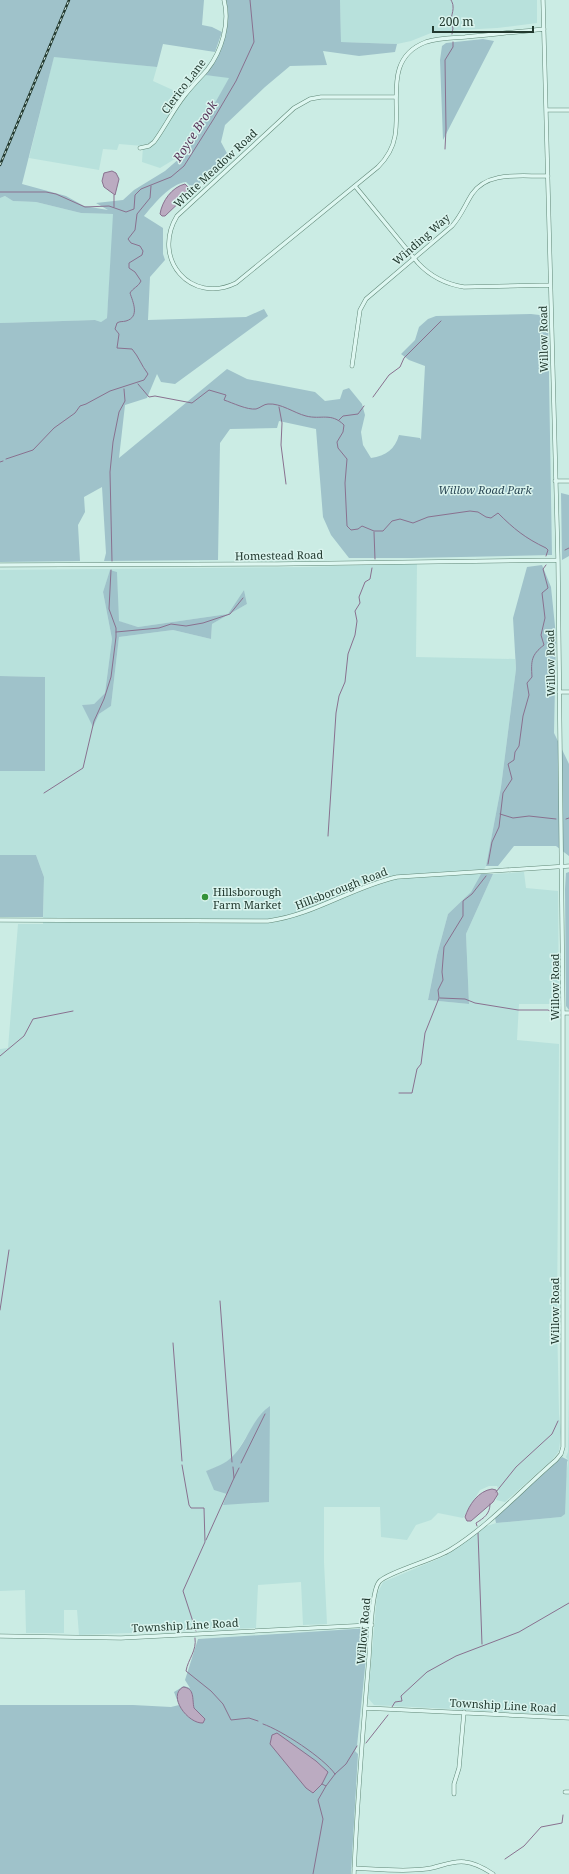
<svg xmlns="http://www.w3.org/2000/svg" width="569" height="1874" font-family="'Noto Serif',serif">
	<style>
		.farmland { fill: #b8e1dc; fill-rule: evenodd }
		.green { fill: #9fc2ca }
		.water { fill: #bbabc1; stroke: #89718f }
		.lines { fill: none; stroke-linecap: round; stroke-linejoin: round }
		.stream { stroke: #89718f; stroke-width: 1 }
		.minor-casing { stroke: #608777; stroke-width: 4.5 }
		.minor { stroke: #def7f1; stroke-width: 3.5 }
		.rail-casing { stroke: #22392f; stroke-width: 2.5 }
		.rail { stroke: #daf4ee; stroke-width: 1; stroke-dasharray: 3; stroke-linecap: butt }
		.poi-dot { fill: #349239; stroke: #daf4ee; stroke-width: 1.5 }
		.labels { text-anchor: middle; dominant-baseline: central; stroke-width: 3; stroke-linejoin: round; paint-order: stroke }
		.street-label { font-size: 11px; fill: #22392f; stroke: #daf4ee }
		.park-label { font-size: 11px; font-style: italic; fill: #2a4754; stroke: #daf4ee }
		.poi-label { font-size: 11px; fill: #22392f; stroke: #daf4ee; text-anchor: start }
		.water-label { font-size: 12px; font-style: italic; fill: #573358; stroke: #daf4ee }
	</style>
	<rect width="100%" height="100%" fill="#cbece4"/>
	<path class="farmland" d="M340,0H537V23L497,28L460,30L431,33L411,41L397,44L341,42Z
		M54,56L157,67L153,81L186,96L205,75L230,77L188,151L160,168L142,162L143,146L119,144L117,150L103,149L99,170L29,158Z
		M5,196L13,201L36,202L81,213L114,214L107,318L101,322L95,320L0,323V198Z
		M417,563L416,657L515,659L516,669L501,787L486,866L471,892L448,914L437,955L428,1000L469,1004L466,934L493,874L524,872L526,888L558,891L559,1004H519L517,1040L559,1044L557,1320L559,1414L561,1432L559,1451L552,1460L505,1502L496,1500L499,1492L497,1486H489L480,1490L463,1518L438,1513L431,1520L416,1525L407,1540L381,1537L380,1507H324V1562L327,1624L303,1625L301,1582L258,1585L256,1628L79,1635L77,1610H64V1633H26L25,1590L0,1591V1049L8,1048L18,924H43L44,877L36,855H0V771L45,770V677L0,676V570L311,567ZM110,571L117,572L118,621L138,627L228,614L244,590L247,604L212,624L211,639L173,630L119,637L111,706L99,714L82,705L94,704L105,693L112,639L103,592ZM262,1412L223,1504L227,1494L206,1471L222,1465L234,1456Z
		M569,1387V1715L374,1705L368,1698L377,1594L383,1582L445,1556L487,1526L496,1523L561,1517L568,1460L566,1457L568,1452Z"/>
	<path class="green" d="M0,0H208H204L202,25L212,27L222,32L215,52L163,44L157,67L54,57L22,184L66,196L84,206L108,210L96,203L123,200L134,190L165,171L188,151L229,78L205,75C220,53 232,27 226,0H340L341,42L397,44L395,52L359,56L323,51L327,65L290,66L265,87L225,125L221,142L229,157L193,189L186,182C170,184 154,204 144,216L163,228V254L165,260L150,277L148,320L246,317L264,309L268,316L175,384L161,382L157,374L147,398L125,405L119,458L227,369L247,379L315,392L325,401L340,399L343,390L349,388L362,404L365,415L361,432L363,445L371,458C386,456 395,449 399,435L420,438L421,440L425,366L409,360L401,354L415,340L419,327L428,319L436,316L531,314L548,316L552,555L412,558H349L331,535L323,517L316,429L279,421L277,428L230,429L220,443L218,560L104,561L106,553L102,487L84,497L85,512L78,525L80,561L0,562V323L95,320L101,322L107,318L113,214L81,213L36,202L13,201L5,196L0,198Z
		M483,39L494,41L443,140L440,60L442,46L446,43Z
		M561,493L569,495V556L562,560Z
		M542,565L551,587L556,636L554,733L569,764V856L556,846H514L498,866H486L501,787L516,669L513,618L527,567Z
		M110,570L117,572L119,621L138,627L228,614L244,590L247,604L212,624L211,639L173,630L119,637L111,706L99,714L93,727L82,705L94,704L105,693L112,639L103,592Z
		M0,676L45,677V771H0Z
		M0,855H36L44,877L43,917H0Z
		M569,872V1010L566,1006L565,889L566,873Z
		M481,874H493L466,934L469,1004L428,1000L437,955L448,914L471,892Z
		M270,1406L269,1502L223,1505L227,1494L214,1490L206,1471C216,1467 225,1464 233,1456C248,1441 252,1418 270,1406Z
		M562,1457L568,1460L567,1462L565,1514L561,1517L496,1523L495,1518Z
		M369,1628L357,1746L355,1751L358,1754L351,1874H0V1705H133L171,1707L179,1705L174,1692L184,1686L190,1688L185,1680L198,1639Z"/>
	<path class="water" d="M112,171L116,173L119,179L115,195L104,187L102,181L104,173Z
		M185,184L188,187L186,196L165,216H162L160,214C162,201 172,187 185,184Z
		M492,1489L496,1490L498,1494L493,1502L471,1521H467L465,1517C469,1505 478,1491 492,1489Z
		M183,1687C195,1688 192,1699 194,1708L205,1719L203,1723C188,1724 167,1696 183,1687Z
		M277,1733L316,1761L328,1772L322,1784L313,1793L306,1788L270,1744L272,1735Z"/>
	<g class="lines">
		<path class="stream" d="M451,0C452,2 453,4 453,6C454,13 448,21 453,28L452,34
			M445,149L446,129L445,60L453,47V42
			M0,192H46L56,194L85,207L109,206L126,212L134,209L135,195L141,189L171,177L184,166L213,120L236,81L254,42L250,0
			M114,195V207
			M138,384L149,397L155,396L192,403L209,390L226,395L224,400C233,403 247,410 256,409C260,408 264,404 268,404C281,403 294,413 306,416C321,420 331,412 344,425L343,432L337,442L338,448L347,459L345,483L347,526L351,530L358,529L362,526L374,531H383L392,521L400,519L413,523L428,517L470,511L478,512L486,517L491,518L498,513C514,529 525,538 546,548L548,550L546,556
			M373,397L389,375L400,367L404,358L441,321
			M279,407L282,423L281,445L286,484
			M339,420L343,416L358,414L364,406
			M6,459L33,450L54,428L75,413L80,406L86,404L110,391L144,380L148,374C141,365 139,357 132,349L117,348L119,334L115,329L117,323C120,321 122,322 126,321C140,317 133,302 130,293C133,288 138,287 141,281L135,272L129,268V263L142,255L143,251L140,246L131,243L128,239L135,230L137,214L150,198L151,186
			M0,462L3,461
			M374,532L375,559
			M565,550L569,548
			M112,561L110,472L113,442L119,412L125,401L124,389
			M116,632L159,628L171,624L186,626L203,623L230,614L243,598
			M44,793L83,768L94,721L104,699L111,677L116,637V628L109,609L111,570
			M500,814L513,818L529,816L556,819
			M566,819L569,818
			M328,836L336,713L339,696L345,682L348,654L355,635L357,621L355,611L360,603L359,597L365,582L370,579L372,568
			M488,864L492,842L499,827L503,793L512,779L508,764L514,760L515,752L519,746L523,716L529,695L527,683L532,677C531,661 531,655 544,645L541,635L545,618L542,593L548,588L543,569L546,565
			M440,998L465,999L475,1003L518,1010H548L560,1016
			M0,1056L24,1036L33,1019L73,1011
			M399,1093H412L417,1069L421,1064L425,1033L439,998L438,990L443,980L442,972L444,947L463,916V901L472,894L486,876
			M220,1301L232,1462
			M0,1310L9,1250
			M173,1343L182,1461
			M241,1463L265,1414
			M182,1465L189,1505L191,1508H204L205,1542L183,1591L196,1631
			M234,1478L239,1468
			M496,1492L516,1467L552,1434L558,1421
			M477,1526L476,1523C484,1518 490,1514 490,1504
			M478,1533L482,1644
			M206,1540L234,1478L233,1467
			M195,1638C197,1651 188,1659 186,1671L211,1691L223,1704L231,1720L249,1718L258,1721
			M392,1707L395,1702L402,1701L401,1696L427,1672L456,1656L519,1632L569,1603
			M263,1724C281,1730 324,1758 335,1774
			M366,1743L388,1715
			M322,1784L326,1786L335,1774L346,1764L357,1746
			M505,1859L524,1846L541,1827L562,1823L563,1815
			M313,1874L323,1819L318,1800L326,1786"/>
		<g class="minor-casing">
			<path id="minor" d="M396,97H321L310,99L294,108L177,216C151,259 191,305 236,283L378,167C387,158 393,148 395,136C401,103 383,58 426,42C438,38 452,38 465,37C492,34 518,32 544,29
				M547,110H569
				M140,148L149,146L154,142C165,127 173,110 185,95C192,86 200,78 207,70C222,51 230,23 224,0
				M355,186L418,263C431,277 445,284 464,287L550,285
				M352,366L360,310L366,299L452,226C461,216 465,205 472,194C488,170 523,177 548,176
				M555,481H569
				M0,565L277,564L558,560
				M559,692H569
				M0,920L268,921C314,915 352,887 397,877L569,866
				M563,1013H569
				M0,1636L121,1638L372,1625
				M365,1708L569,1718
				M565,1792H569
				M454,1794V1784L459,1768L464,1712
				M354,1868C377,1869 402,1872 425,1869C438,1868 451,1860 465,1862C475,1863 484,1868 493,1874
				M354,1874C357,1801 363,1729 369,1657C370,1643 371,1592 379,1582C386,1573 436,1559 450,1550C489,1526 521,1490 556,1460L561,1454L563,1447V1013L558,560L543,0"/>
		</g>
		<use href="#minor" class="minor"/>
		<g class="rail-casing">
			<path id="rail" d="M0,165L69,0"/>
		</g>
		<use href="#rail" class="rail"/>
	</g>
	<circle class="poi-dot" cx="205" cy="897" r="4"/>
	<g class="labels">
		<g class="street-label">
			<text transform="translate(183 86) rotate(-53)">Clerico Lane</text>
			<text transform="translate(215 168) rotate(-43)">White Meadow Road</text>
			<text transform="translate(421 239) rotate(-41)">Winding Way</text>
			<text transform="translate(543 339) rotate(-91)">Willow Road</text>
			<text transform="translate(279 555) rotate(-1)">Homestead Road</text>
			<text transform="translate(550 663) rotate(-91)">Willow Road</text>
			<text transform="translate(341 888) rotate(-21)">Hillsborough Road</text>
			<text transform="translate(554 987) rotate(-90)">Willow Road</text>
			<text transform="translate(554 1311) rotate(-90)">Willow Road</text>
			<text transform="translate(185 1625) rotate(-3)">Township Line Road</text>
			<text transform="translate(363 1631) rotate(-85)">Willow Road</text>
			<text transform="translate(503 1705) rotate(3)">Township Line Road</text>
		</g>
		<g class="park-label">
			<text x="485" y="489">Willow Road Park</text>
		</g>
		<g class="poi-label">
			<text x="213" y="891">Hillsborough<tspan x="213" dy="13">Farm Market</tspan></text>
		</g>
		<g class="water-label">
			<text transform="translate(195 131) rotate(-57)">Royce Brook</text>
		</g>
	</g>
	<path d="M433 26v6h100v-6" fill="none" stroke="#22392f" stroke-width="2"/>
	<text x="439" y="26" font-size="12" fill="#22392f" stroke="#daf4ee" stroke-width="3" paint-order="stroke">200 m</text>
</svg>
